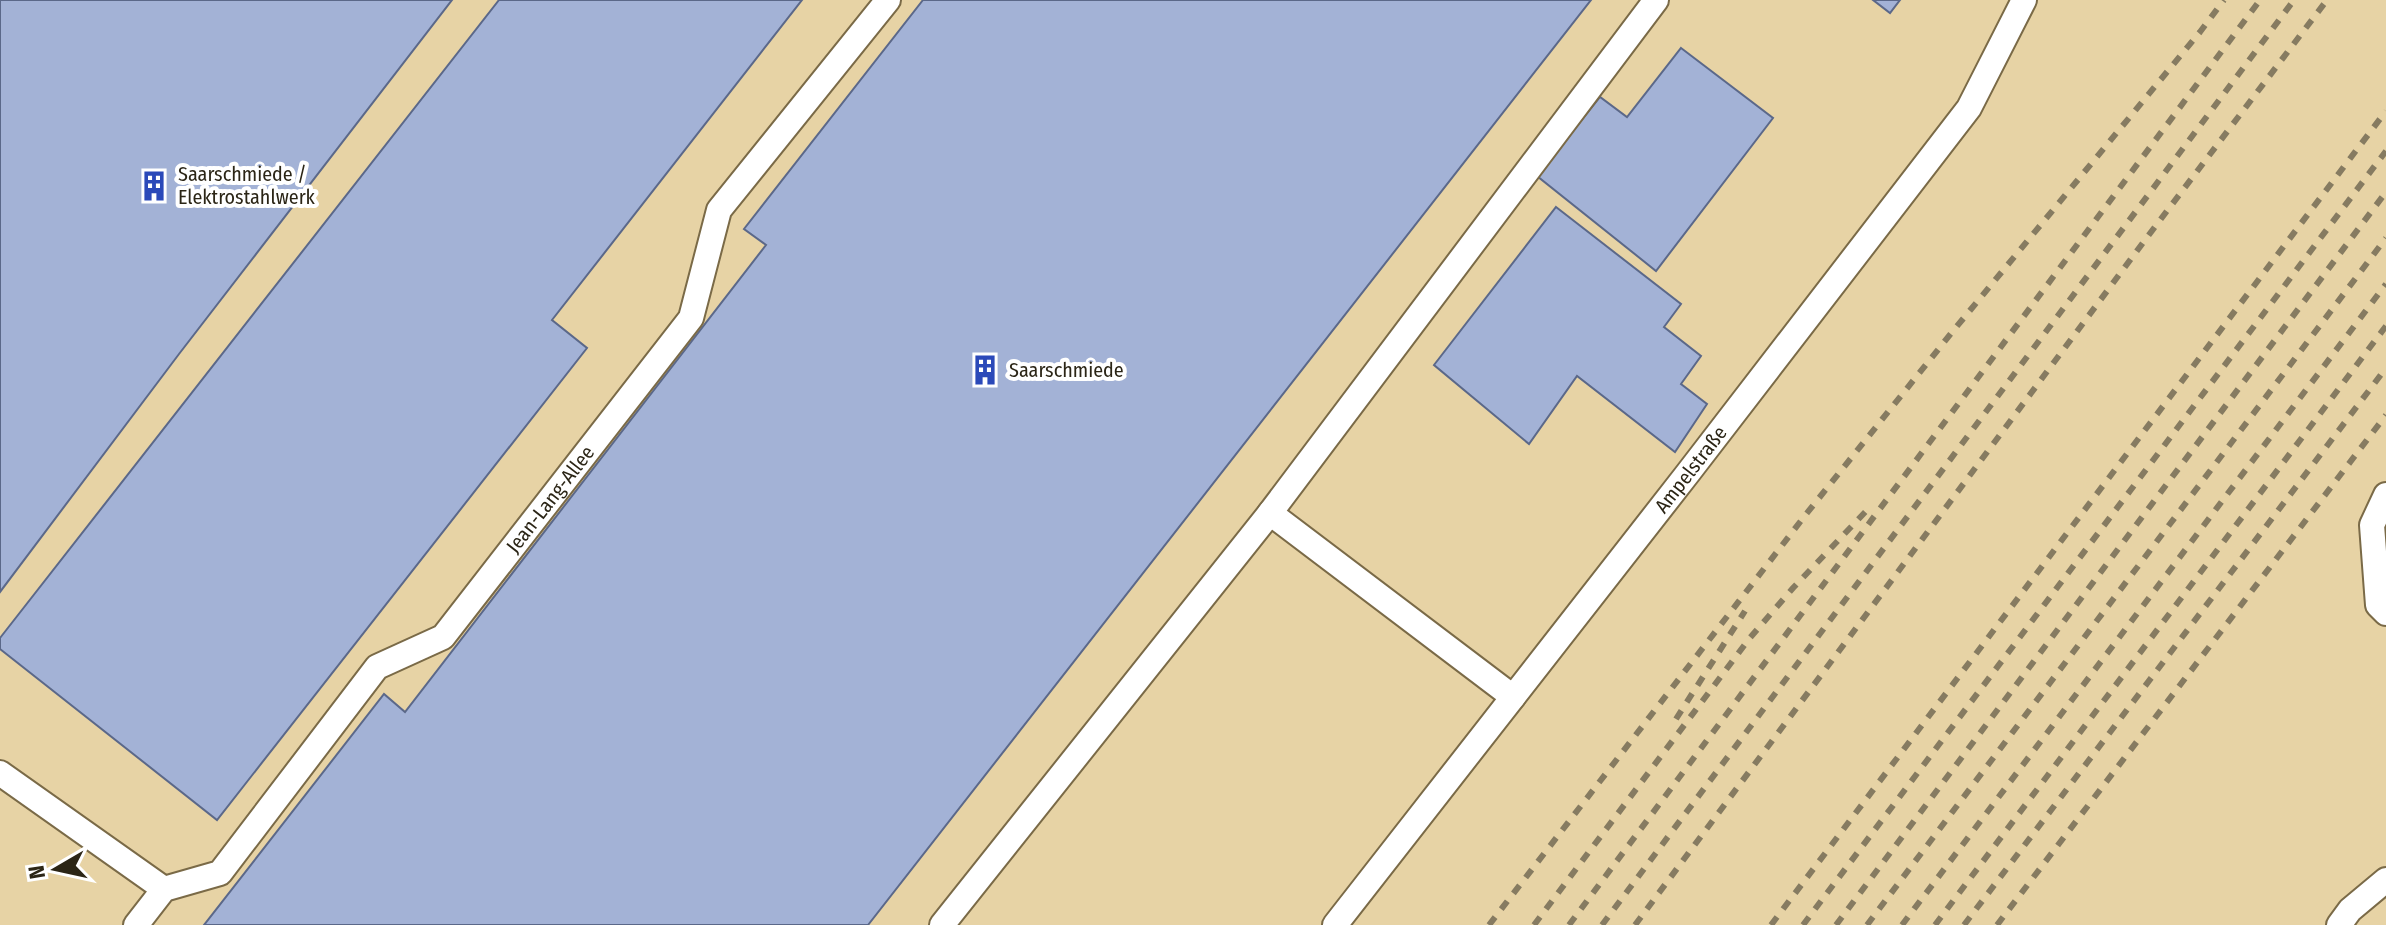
<svg xmlns="http://www.w3.org/2000/svg" width="2386" height="925" font-family="'Fira Sans Condensed',sans-serif">
	<style>
		.built { fill: #e7d3a5 }
		.building { fill: #a3b2d6; stroke: #5b6889; stroke-width: 2 }
		.lines { fill: none; stroke-linecap: round; stroke-linejoin: round }
		.lane-casing { stroke: #7a6a47; stroke-width: 28 }
		.lane { stroke: #fff; stroke-width: 24 }
		.rail { stroke: #867b61; stroke-width: 6; stroke-dasharray: 10 10; stroke-linecap: butt }
		.labels { text-anchor: middle; dominant-baseline: central; stroke-width: 8; stroke-linejoin: round; paint-order: stroke }
		.poi-label { font-size: 20px; fill: #2b2516; stroke: #fff; text-anchor: start }
		.street-label { font-size: 20px; fill: #2b2516; stroke: #fff }
	</style>
	<rect width="100%" height="100%" fill="#f0dfb8"/>
	<path class="built" d="M0,0H2386V925H0Z"/>
	<path class="building" d="M0,0H452L179,354L0,592Z
		M499,0H802L552,320L587,348L217,820L0,649V638Z
		M923,0H1591L868,925H204L384,694L405,712L766,245L744,229Z
		M1873,0H1900L1890,13Z
		M1681,48L1773,118L1656,271L1537,176L1600,97L1627,117Z
		M1556,207L1681,304L1664,327L1701,356L1681,384L1707,404L1675,452L1577,376L1529,444L1434,365Z"/>
	<g class="lines">
		<g class="lane-casing">
			<g id="lane">
				<path d="M2386,495L2372,525L2378,605L2386,613"/>
				<path d="M1270,513L1513,697"/>
				<path d="M0,773L164,889"/>
				<path id="s1" d="M136,925L164,889L220,873L377,667L443,637L691,318L719,210L888,0"/>
				<path d="M942,925L1270,513L1656,0"/>
				<path id="s2" d="M1335,925L1688,473L1969,108L2024,0"/>
				<path d="M2339,925L2350,910L2386,880"/>
			</g>
		</g>
		<use href="#lane" class="lane"/>
		<path class="rail" d="M1676,719L1745,611
			M1489,925L1807,513L1953,331L2200,32L2224,0
			M1534,925L1749,639L1793,588L1869,508
			M1569,925L2260,0
			M1602,925L2294,0
			M1635,925L2148,236L2327,0
			M1771,925L2386,111
			M1803,925L2386,151
			M1836,925L2386,192
			M1867,925L2386,238
			M1902,925L2386,284
			M1935,925L2386,326
			M1964,925L2386,368
			M1997,925L2386,415"/>
	</g>
	<defs>
		<g id="building-bare" transform="scale(2.4)"><path d="M-4-6H4V6H1V3H-1V6H-4ZM-2.5-4.3h1.7v1.8h-1.7ZM.8-4.3h1.7v1.8H.8ZM-2.5-1h1.7V.8h-1.7ZM.8-1h1.7V.8H.8Z" fill="#2b49b9" stroke="#fff" stroke-width="2.5" paint-order="stroke"/></g>
	</defs>
	<g fill-rule="evenodd">
		<use href="#building-bare" x="154" y="186"/>
		<use href="#building-bare" x="985" y="370"/>
	</g>
	<g class="labels">
		<g class="poi-label">
			<text x="178" y="174">Saarschmiede /<tspan x="178" dy="23">Elektrostahlwerk</tspan></text>
			<text x="1009" y="370">Saarschmiede</text>
		</g>
		<g class="street-label">
			<text stroke="none"><textPath href="#s2" startOffset="578">Ampelstraße</textPath></text>
			<text stroke="none"><textPath href="#s1" startOffset="610">Jean-Lang-Allee</textPath></text>
		</g>
	</g>
	<g transform="translate(56 869) rotate(261)" stroke="#ffffff" stroke-width="6" paint-order="stroke">
	<path d="M0-6L14 30L0 20L-14 30Z" fill="#2b2516"/>
	<text y="-12" font-size="22" font-weight="bold" text-anchor="middle" fill="#2b2516">N</text>
	</g>
</svg>
